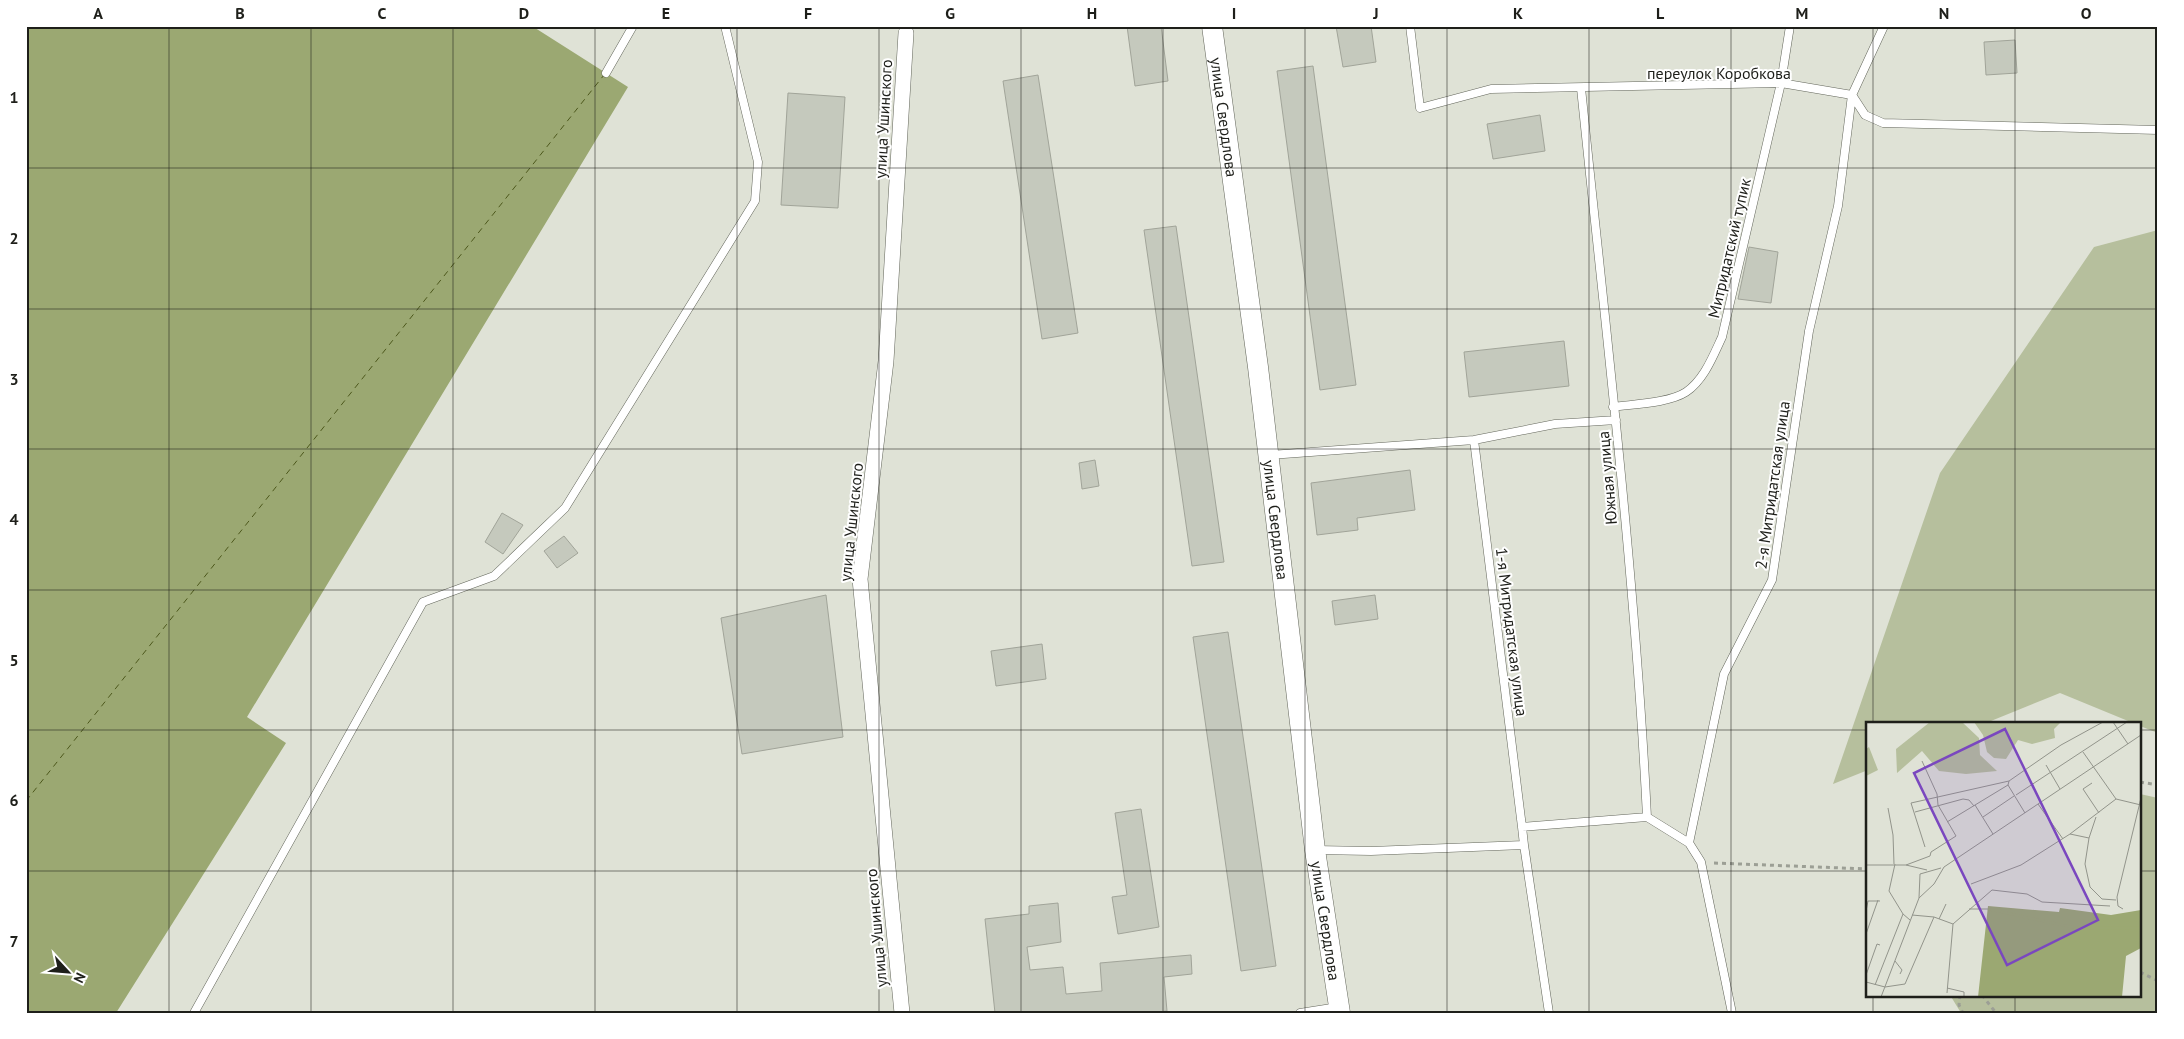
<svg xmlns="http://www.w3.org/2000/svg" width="2184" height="1039" font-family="'PT Sans',sans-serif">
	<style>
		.green { fill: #b6bf9d }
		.water { fill: #9ba872 }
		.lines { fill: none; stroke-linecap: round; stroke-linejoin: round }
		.ferry { stroke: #4d581c; stroke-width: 1; stroke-dasharray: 6 5; stroke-linecap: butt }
		.building { fill: #c5c9bd; stroke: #a1a499 }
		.service-casing { stroke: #63665b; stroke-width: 9 }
		.minor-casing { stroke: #63665b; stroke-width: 16 }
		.secondary-casing { stroke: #63665b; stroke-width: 21 }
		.path { stroke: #9c9f95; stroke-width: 3; stroke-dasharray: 4 4; stroke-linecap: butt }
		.service { stroke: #fff; stroke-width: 8 }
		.minor { stroke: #fff; stroke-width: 15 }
		.secondary { stroke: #fff; stroke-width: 20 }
		.grid { fill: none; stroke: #1e1f1a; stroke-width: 1; stroke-opacity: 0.55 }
		.labels { text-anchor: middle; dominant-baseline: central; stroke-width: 4; stroke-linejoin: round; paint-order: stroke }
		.street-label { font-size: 16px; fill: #1e1f1a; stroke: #fff }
		.inset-river { fill: none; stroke: #9ba872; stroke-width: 2.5 }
		.inset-road { fill: none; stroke: #92948b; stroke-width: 1 }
		.view { fill: #7a47bf; fill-opacity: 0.15; stroke: #7a47bf; stroke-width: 2.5 }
		.inset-edge { fill: none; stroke: #1e1f1a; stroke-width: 2.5 }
		.neatline { fill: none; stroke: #1e1f1a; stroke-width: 2 }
		.grid-label { font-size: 16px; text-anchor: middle; font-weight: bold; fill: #1e1f1a }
	</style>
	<rect width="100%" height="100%" fill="#dfe2d6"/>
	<path class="green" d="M2158,230V733L2140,726V723H2133L2060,693L1986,723H1868V770L1833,784L1940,473L2094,247Z
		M2140,794L2158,798V1013H1961L1950,995H2140Z"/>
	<path class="water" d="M26,26H532L628,87L247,717L286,743L116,1013H26Z"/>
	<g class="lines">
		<path class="ferry" d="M26,801L604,75"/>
	</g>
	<path class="building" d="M1127,26H1161L1168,81L1135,86Z
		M1336,26H1371L1376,62L1343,67Z
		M2015,40L2017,73L1986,75L1984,42Z
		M1313,66L1356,385L1320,390L1277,71Z
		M1038,75L1078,333L1042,339L1003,81Z
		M788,93L845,97L838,208L781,205Z
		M1540,115L1545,151L1493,159L1487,124Z
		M1176,226L1224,562L1192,566L1144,230Z
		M1749,247L1778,252L1771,303L1738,299Z
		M1564,341L1569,386L1469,397L1464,352Z
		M1095,460L1099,486L1082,489L1079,463Z
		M1410,470L1415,510L1357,518L1358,530L1317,535L1311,483Z
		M502,513L523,525L503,554L485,542Z
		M564,536L578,553L557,568L544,551Z
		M826,595L843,737L742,754L721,618Z
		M1375,595L1378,619L1335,625L1332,601Z
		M1228,632L1276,966L1241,971L1193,637Z
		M1042,644L1046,679L996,686L991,651Z
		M1141,809L1159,927L1118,934L1112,897L1127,895L1115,813Z
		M1058,903L1061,942L1027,947L1030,970L1063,967L1066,994L1102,991L1100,963L1191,955L1192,974L1164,977L1167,1011L1145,1013H995L985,919L1029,914V906Z"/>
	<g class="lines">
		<g class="service-casing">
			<path id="service" d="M1410,26L1420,108L1491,89L1781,83L1852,95L1865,115L1883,123L2158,130
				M606,73L633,26
				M1581,88C1606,331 1635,574 1647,817L1689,843
				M1613,407C1634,404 1669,403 1686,392C1704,380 1713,356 1722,337L1781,83L1790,26
				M1474,440L1522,827
				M1270,455L1474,440L1555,424L1616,420
				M1524,845L1549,1013
				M1315,850L1371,851L1524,845L1522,827L1647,817
				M194,1013L423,602L494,576L565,508L755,201L758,162L725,26
				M1300,1013L1338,1007
				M1732,1013L1701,862L1689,843L1724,674L1772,580L1809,331L1838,206L1852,95L1884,26"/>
		</g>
		<g class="minor-casing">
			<path id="minor" d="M902,1013L860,579L886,361L906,33"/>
		</g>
		<g class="secondary-casing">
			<g id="secondary">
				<path id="s1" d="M1212,26L1258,367L1315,850L1340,1013"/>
			</g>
		</g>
		<path class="path" d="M2140,782L2158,785
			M1714,863L1868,869
			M2140,972L2158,981
			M1960,995L1959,1005L1963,1013
			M1982,995L1996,1013"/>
		<use href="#service" class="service"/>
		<use href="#minor" class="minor"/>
		<use href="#secondary" class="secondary"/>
	</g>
	<path class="grid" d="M169,26V1013M311,26V1013M453,26V1013M595,26V1013M737,26V1013M879,26V1013M1021,26V1013M1163,26V1013M1305,26V1013M1447,26V1013M1589,26V1013M1731,26V1013M1873,26V723M2015,26V723M26,168H2158M26,309H2158M26,449H2158M26,590H2158M26,730H1868M2140,730H2158M26,871H1868M2140,871H2158M1873,995V1013M2015,995V1013"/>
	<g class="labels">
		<g class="street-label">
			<text x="1719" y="73">переулок Коробкова</text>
			<text stroke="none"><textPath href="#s1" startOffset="92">улица Свердлова</textPath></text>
			<text transform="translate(883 119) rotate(-87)">улица Ушинского</text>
			<text transform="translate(1729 248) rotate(-77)">Митридатский тупик</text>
			<text transform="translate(1607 478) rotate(-95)">Южная улица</text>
			<text transform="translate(1772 485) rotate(-82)">2-я Митридатская улица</text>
			<text stroke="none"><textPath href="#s1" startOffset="498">улица Свердлова</textPath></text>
			<text transform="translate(851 522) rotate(-84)">улица Ушинского</text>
			<text transform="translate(1512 632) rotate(83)">1-я Митридатская улица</text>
			<text stroke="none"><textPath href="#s1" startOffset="902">улица Свердлова</textPath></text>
			<text transform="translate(876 928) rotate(-95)">улица Ушинского</text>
		</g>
	</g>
	<g transform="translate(1866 722)">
		<rect width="275" height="275" fill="#dfe2d6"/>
		<path d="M64,0H96L113,16L114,33L131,49L100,52L73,49L56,29L31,51L30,27ZM108,0H195L188,7L189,16L166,22L152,18L140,37L128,36L121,30L117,13ZM3,25L12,48L0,54V27Z" fill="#b6bf9d"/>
		<path d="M122,184L193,190L194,186L245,193L275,188V226L260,234L256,275H112Z" fill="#9ba872"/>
		<path class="inset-river" d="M122,187L210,206H275"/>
		<path class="inset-road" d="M247,0L262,22M217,30L250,77M180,43L194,67M226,61L217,67L233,91M142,63L159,91M150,73L261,0M250,77L275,83M172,82L197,117M109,83L127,112M22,86L27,113L28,142M49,90L97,77L103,78L108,84M117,95L148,74M81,100L142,63L143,59M204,112L223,116L219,142L224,165L236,177L250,178M223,116L230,95M59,125L45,81L143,59L195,23L237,0M29,142L23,169L37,192L44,198M0,143H40L61,148M40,143L64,134L65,130L90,114L72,83L71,72L56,39M105,162L155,143L204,112L250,77M53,176L68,162L78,145L275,13M103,187H122M257,187L252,184L251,175L275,76M0,189L2,179H14M46,193L68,195L87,202L126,168L161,172L176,180L244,184M73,197L80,182M0,212L12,178M29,239L36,248L34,252M0,253L11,222L14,223M0,260L19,265L39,262L68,195M9,263L37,192M81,266L98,270V275M81,271L87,202M15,275L53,176L54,152L75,146"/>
		<path class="view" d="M139,7L232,198L141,243L48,51Z"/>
		<rect width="275" height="275" class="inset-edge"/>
	</g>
	<rect width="2184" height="1039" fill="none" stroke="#ffffff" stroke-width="55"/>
	<g transform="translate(68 972) rotate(116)" stroke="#ffffff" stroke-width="4" paint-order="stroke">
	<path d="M0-4L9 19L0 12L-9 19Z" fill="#1e1f1a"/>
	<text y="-8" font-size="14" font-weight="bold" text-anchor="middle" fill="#1e1f1a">N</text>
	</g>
	<rect x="28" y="28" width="2128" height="984" class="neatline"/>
	<g class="grid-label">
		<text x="98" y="19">A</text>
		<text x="240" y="19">B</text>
		<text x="382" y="19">C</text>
		<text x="524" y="19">D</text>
		<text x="666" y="19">E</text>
		<text x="808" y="19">F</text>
		<text x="950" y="19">G</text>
		<text x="1092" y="19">H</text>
		<text x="1234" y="19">I</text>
		<text x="1376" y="19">J</text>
		<text x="1518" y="19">K</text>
		<text x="1660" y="19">L</text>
		<text x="1802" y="19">M</text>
		<text x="1944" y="19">N</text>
		<text x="2086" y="19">O</text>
		<text x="14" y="103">1</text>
		<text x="14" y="244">2</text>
		<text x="14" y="385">3</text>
		<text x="14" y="525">4</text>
		<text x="14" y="666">5</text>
		<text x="14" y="806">6</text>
		<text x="14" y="947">7</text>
	</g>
</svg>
